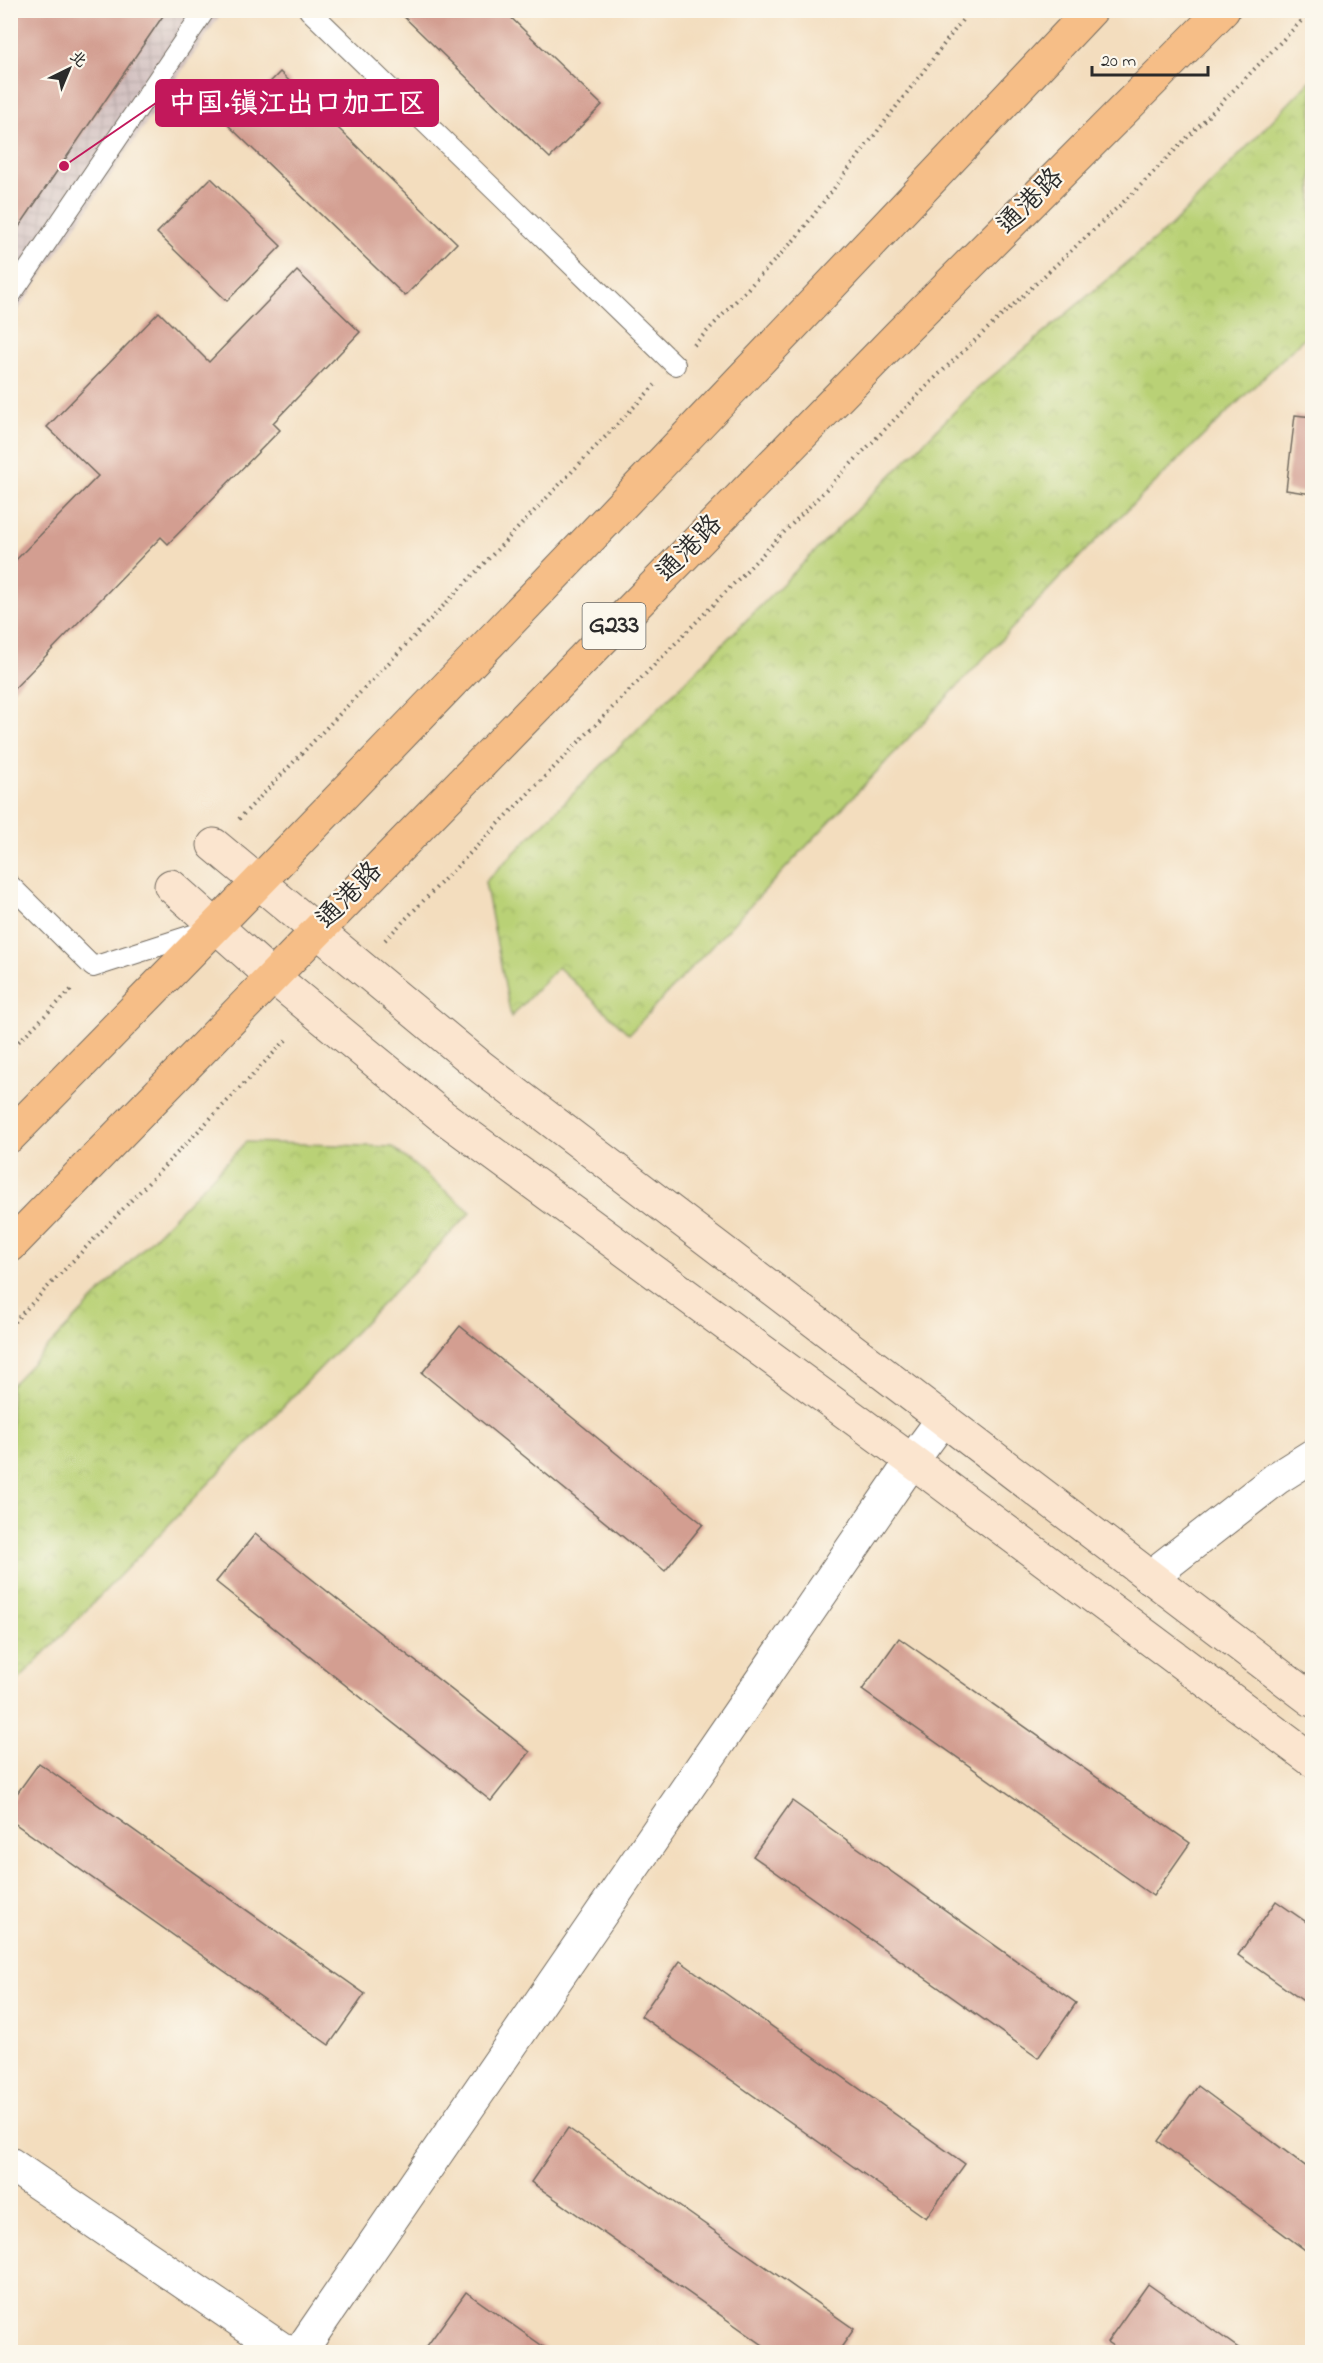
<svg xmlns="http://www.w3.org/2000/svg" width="1323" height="2363" font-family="'Indie Flower','LXGW WenKai TC',sans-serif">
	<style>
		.industrial { fill: url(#industrial-grid) }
		.park { fill: url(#park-crowns); stroke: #727e50; stroke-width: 1.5 }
		.building { fill: #d39e91 }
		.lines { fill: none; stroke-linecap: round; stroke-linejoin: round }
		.lane-casing { stroke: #71695e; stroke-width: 22 }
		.street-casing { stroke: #71695e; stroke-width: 35 }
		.secondary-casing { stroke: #71695e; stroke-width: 35 }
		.highway-casing { stroke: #71695e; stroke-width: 35 }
		.path { stroke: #71695e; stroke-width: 4; stroke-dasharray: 1.5 4.5; stroke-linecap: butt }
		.lane { stroke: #fff; stroke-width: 20 }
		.street { stroke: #fff; stroke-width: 33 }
		.secondary { stroke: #fbe5cf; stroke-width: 33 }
		.highway { stroke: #f6be87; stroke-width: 33 }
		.labels { text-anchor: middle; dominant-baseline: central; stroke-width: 4.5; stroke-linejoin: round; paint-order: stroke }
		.shield { fill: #fbf7ec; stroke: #696865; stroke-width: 1.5 }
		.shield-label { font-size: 26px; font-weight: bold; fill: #2b2b2b }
		.street-label { font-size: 27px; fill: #2b2b2b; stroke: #fbf7ec }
		.leader { fill: none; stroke: #c2185b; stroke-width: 2 }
		.callout-dot { fill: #c2185b; stroke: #fbf7ec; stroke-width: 2 }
		.callout { fill: #c2185b; stroke: #c2185b; stroke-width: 2 }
		.callout-label { font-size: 28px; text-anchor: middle; font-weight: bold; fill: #fff }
	</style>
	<defs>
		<pattern id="industrial-grid" width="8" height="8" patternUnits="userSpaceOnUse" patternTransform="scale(1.5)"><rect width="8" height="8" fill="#d1bfbf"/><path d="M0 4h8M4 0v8" fill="none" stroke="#b4a4a4"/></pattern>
		<pattern id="park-crowns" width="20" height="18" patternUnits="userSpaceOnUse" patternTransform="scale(1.5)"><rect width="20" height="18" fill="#b9d176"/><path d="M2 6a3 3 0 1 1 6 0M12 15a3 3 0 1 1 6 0" fill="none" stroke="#9fb466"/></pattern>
	</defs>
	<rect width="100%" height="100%" fill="#fbf7ec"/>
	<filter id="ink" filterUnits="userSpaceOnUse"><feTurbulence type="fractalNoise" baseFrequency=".0167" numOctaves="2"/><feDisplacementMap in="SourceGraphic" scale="12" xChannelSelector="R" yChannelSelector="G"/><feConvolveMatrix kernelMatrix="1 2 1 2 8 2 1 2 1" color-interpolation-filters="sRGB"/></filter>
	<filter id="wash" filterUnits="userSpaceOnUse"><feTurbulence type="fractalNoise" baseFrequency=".008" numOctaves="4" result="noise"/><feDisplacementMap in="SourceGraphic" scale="24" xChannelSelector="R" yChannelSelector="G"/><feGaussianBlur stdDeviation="1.35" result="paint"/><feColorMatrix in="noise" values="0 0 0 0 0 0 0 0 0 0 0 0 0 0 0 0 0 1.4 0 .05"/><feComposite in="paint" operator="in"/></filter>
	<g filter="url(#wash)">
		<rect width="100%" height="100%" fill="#f3ddbe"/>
		<path class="industrial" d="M11,11H223L11,321Z"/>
		<path class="park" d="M1312,79V330L1086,550L629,1034L558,967L511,1017L485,882L977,389L1172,225Z
			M246,1142L392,1147L471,1212L11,1688V1385Z"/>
		<g id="blocks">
			<path class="building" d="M10,10H167L10,240Z
				M397,10H503L602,105L550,158Z
				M280,72L457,243L405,296L228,125Z
				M211,178L281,246L227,301L157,233Z
				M297,271L360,332L273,423L280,430L168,544L161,537L10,693V566L98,476L47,427L159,312L209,362Z
				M1295,415L1312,417V494L1286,490Z
				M460,1326L703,1524L665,1571L422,1373Z
				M255,1534L530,1752L491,1801L216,1582Z
				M899,1638L1190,1843L1153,1896L862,1690Z
				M39,1763L365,1994L329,2045L10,1820V1803Z
				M792,1801L1076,2003L1038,2058L753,1856Z
				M1276,1901L1312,1926V2007L1238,1955Z
				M680,1961L965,2164L926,2218L641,2016Z
				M1198,2086L1312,2171V2255L1158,2141Z
				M568,2128L854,2329L838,2352H773L531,2182Z
				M1148,2284L1244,2352H1122L1107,2342Z
				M466,2292L551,2352H427L424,2350Z"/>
		</g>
	</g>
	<g filter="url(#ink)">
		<use href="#blocks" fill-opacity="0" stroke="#71695e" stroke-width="1.5"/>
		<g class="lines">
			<g class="lane-casing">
				<path id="lane" d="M309,10L675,365
					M10,296L205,10
					M10,885L93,967L205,931"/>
			</g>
			<g class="street-casing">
				<path id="street" d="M1150,1577L1277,1478L1312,1456
					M10,2164L286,2352
					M300,2352L912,1461L943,1419"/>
			</g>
			<g class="secondary-casing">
				<path id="secondary" d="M214,845L481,1067L1312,1700
					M171,886L273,977L442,1116L912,1461L1312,1760"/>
			</g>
			<g class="highway-casing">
				<path id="highway" d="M10,1136C375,766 734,389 1091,10
					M10,1246L898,336L1223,10"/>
			</g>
			<path class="path" d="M694,345L796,238L970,10
				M239,819L655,385
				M385,940L939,374L1133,193L1312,10
				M10,1050L72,989
				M10,1326L289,1037"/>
			<use href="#lane" class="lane"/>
			<use href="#street" class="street"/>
			<use href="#secondary" class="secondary"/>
			<use href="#highway" class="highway"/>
		</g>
	</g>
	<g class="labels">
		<rect class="shield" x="582.5" y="603" width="63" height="46" rx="4.5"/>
		<g class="shield-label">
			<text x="614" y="626">G233</text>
		</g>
		<g class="street-label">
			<text transform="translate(1031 202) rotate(-45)">通港路</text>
			<text transform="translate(690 549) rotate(-46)">通港路</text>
			<text transform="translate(350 896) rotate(-46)">通港路</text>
		</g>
	</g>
	<path class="leader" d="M64 166L156 103"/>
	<circle class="callout-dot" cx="64" cy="166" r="6"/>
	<rect class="callout" x="156" y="80" width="282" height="46" rx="6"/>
	<g class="callout-label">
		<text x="297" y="112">中国·镇江出口加工区</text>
	</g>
	<rect width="1323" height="2363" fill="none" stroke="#fbf7ec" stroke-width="36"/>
	<g transform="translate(69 69) rotate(43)" stroke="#fbf7ec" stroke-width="4.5" paint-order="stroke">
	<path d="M0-4.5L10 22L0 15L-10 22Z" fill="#2b2b2b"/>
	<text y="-9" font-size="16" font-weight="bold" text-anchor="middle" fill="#2b2b2b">北</text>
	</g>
	<path d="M1092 66v9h116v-9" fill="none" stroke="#2b2b2b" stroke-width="3"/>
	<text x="1101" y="66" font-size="18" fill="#2b2b2b" stroke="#fbf7ec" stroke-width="4.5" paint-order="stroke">20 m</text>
</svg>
